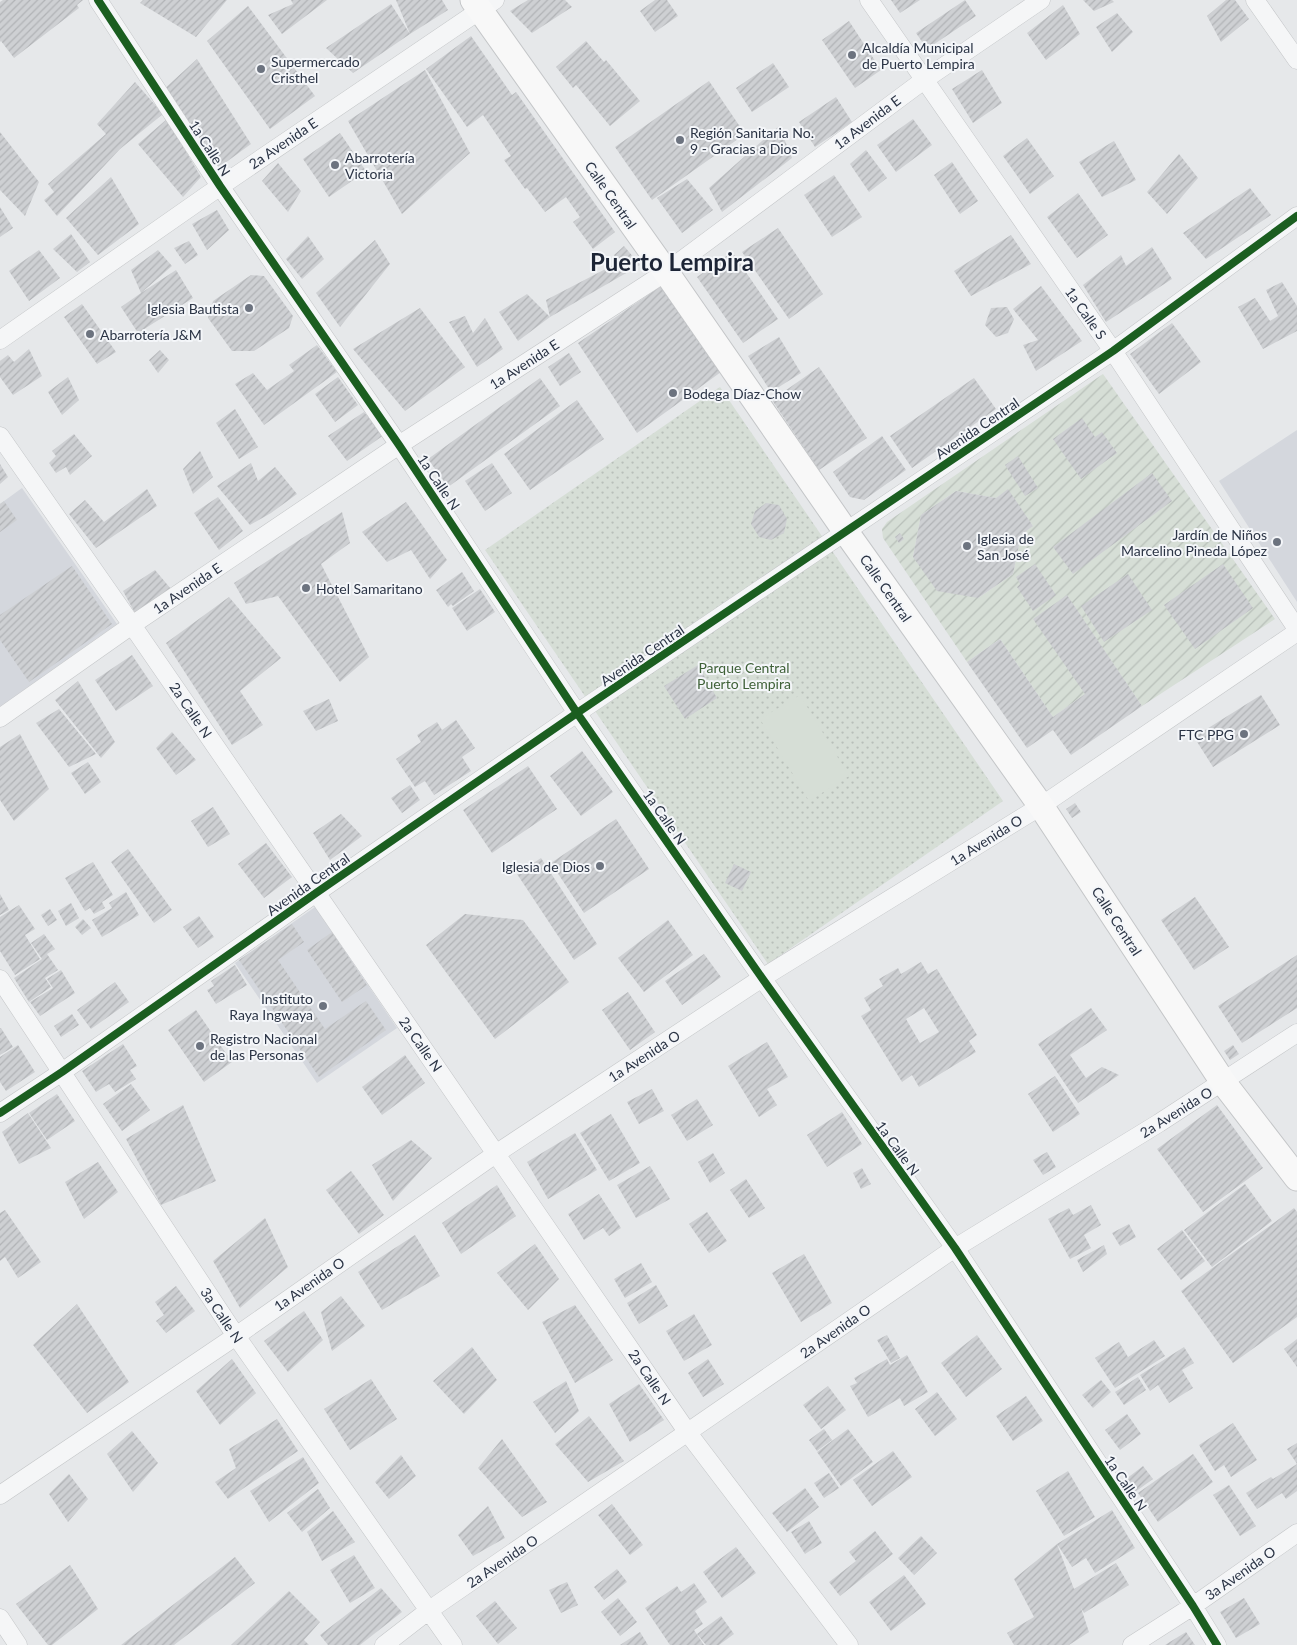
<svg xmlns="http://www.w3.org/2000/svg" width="1297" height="1645" font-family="Lato,sans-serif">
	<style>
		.built { fill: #d4d7dd }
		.park { fill: url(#park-dots) }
		.garden { fill: url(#garden-furrows); fill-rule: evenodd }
		.pitch { fill: #d6ded6 }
		.building { fill: url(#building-hatch); fill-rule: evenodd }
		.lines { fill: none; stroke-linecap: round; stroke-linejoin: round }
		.street-casing { stroke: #c4c6c8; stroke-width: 19 }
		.secondary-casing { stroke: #c4c6c8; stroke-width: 27 }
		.street { stroke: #f5f6f7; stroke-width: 18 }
		.secondary { stroke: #f8f8f8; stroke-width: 25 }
		.cycleway-casing { stroke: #f4f6f9; stroke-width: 11 }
		.cycleway { stroke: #1b5e20; stroke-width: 8 }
		.poi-dot { fill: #6c737f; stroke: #f4f6f9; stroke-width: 2 }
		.labels { text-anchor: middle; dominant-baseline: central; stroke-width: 4; stroke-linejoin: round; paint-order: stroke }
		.poi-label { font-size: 14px; fill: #2b3445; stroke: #f4f6f9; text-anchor: start }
		.street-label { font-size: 14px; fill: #2b3445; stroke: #f4f6f9 }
		.park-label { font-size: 14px; fill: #3f6138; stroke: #f4f6f9 }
		.town-label { font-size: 24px; font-weight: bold; fill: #1d2536; stroke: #f4f6f9 }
	</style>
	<defs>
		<pattern id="park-dots" width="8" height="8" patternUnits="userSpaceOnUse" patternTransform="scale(1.25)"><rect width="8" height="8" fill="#d6ded6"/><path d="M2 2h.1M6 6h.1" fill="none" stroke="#b8bfb9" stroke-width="1.8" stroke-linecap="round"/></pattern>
		<pattern id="garden-furrows" width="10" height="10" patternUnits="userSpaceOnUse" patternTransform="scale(1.25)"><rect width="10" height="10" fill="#d6ded6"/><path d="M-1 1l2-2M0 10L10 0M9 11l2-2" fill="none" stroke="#b8bfb9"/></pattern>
		<pattern id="building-hatch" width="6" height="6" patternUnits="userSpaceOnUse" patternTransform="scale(1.25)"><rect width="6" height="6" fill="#ced0d3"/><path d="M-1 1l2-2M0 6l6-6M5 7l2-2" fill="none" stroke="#b1b3b6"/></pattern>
	</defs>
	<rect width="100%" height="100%" fill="#e6e8ea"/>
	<path class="built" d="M1297,430V602L1219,481Z
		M22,488L117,624L0,707V504Z
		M315,907L397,1028L317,1083L235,963Z"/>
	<path class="park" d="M720,387L1003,801L768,964L485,550Z"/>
	<path class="garden" d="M1103,374L1275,619L1142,706L1067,596L1085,694L1053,717L1000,639L967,662L883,538L882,529L887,522ZM1008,490L1033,526L1021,535L1013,574L978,598L913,557L921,515L956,491L996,498Z"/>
	<path class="pitch" d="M800,695L849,776L809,801L760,719Z"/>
	<path class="building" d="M3,0H83L77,5L79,8L14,58L1,41L0,42V2Z
		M143,0H227L196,37L140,3Z
		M291,0H327L282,34L268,15L293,4Z
		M396,0H442L448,10L410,34Z
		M528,0H565L572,7L532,33L510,11Z
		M655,0H667L678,16L655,32L640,11Z
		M891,0H920L900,13Z
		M965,0L976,16L927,49L916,33Z
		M1083,0H1112L1114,2L1094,11Z
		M1226,0H1235L1249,19L1221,42L1207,16Z
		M391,4L410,34L353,73L326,48Z
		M1063,5L1080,34L1046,60L1027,33Z
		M248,6L315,96L270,129L207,41Z
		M1117,13L1133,32L1112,52L1096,27Z
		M849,21L881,70L855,88L822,40Z
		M471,36L512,95L516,92L615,232L593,249L573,222L580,217L566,197L545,212L527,188L525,189L504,160L511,156L483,115L467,127L426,69Z
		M586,41L604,62L606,60L640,101L610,126L576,85L573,88L556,67Z
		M197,59L251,144L214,171L162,91Z
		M773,63L789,87L752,112L736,88Z
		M425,70L470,153L402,214L348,121Z
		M982,70L1002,103L973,123L952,89Z
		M709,81L745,134L652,200L615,147Z
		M135,82L163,114L120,149L57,216L44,200L54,192L48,184L106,134L97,124Z
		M836,97L852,122L815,147L799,122Z
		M167,119L201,177L183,197L138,144Z
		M913,119L932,145L896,172L877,145Z
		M779,126L792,158L722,212L709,188Z
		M0,132L39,182L25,216L0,190Z
		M340,133L366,171L329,197L303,159Z
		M1027,138L1054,176L1030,194L1003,156Z
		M1114,141L1136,180L1102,197L1079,162Z
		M866,150L887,178L869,192L850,164Z
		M1179,154L1198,178L1167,214L1147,192Z
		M952,162L978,201L960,214L934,175Z
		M278,163L301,191L288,212L262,181Z
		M834,175L862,217L832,237L804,195Z
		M111,177L139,224L98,255L66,218Z
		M687,179L713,210L682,233L657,198Z
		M1250,188L1271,215L1206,259L1183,233Z
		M1078,193L1108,235L1077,258L1047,217Z
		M0,207L13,228L0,237Z
		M217,210L229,230L207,250L192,224Z
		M778,228L823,294L789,319L742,252Z
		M71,234L90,262L77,272L53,249Z
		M1011,235L1031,264L971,296L954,271Z
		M308,236L324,259L302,279L286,259Z
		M375,240L390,264L340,327L316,293Z
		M189,241L198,255L185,264L174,248Z
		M624,246L640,265L550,317L546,300L619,262L614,255Z
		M1152,247L1172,279L1106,322L1083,285L1121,255L1126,266Z
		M39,250L60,278L29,301L9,271Z
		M158,250L172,266L141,293L176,270L193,298L138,333L121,307L141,293L131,270Z
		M732,252L778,319L743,343L697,277Z
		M251,275L264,276L293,316L289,328L254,351H232L208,318L213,301Z
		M1282,282L1297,306V331L1263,349L1238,307L1255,298L1270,321L1278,316L1266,290Z
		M664,284L721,372L637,433L578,343Z
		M1041,286L1082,341L1036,371L1023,345L1038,340L1013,309Z
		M527,294L550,317L518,341L499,312Z
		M82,304L116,352L97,364L64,317Z
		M1007,307L1014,319L1008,333L996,337L985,325L991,308Z
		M420,308L465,367L405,411L353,349Z
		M465,316L473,333L485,318L503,349L477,367L449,322Z
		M1172,323L1201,362L1159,394L1130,354Z
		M779,337L801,373L771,392L748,356Z
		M317,345L337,372L264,425L235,384L253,373L267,390L294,371L289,365Z
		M29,349L42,376L13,395L0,377V361L8,355L14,362Z
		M160,350L169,360L158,373L149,360Z
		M569,353L581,372L560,386L548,367Z
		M819,367L867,438L819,470L772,400Z
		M68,377L79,400L62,415L48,392Z
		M338,377L358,405L335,422L315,394Z
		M540,378L560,406L448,487L428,459Z
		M974,378L996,409L912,468L890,436Z
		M577,400L604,439L530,490L504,454Z
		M235,409L258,447L239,459L216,423Z
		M364,412L384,435L347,461L328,436Z
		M1082,418L1095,437L1102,432L1117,453L1081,479L1053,439Z
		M74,434L92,456L70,475L66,467L56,473L49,463L56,456L52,451Z
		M882,436L906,470L864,500L850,497L833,472Z
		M200,451L213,477L193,494L183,469Z
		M1018,456L1038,488L1025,496L1005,465Z
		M251,463L258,481L275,467L297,494L271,513L250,525L217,486Z
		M492,463L512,493L485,511L465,481Z
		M0,464L8,477L0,484Z
		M1152,473L1172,501L1073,574L1053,547Z
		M147,489L157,506L96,548L69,514L85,500L104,522Z
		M1008,489L1033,526L1021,535L1013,574L978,598L937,591L913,557L921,515L956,491L996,498Z
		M218,497L243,531L219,550L194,513Z
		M4,501L17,520L0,532V504Z
		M406,502L447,560L430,579L411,550L387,562L362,532Z
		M766,503L779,505L787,519L784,533L771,540L759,537L751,524L755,511Z
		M342,512L350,543L321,564L369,657L340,682L278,596L246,604L234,583Z
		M900,533L904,539L899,543L895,537Z
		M1035,564L1056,595L1033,611L1017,587L1020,584L1016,577Z
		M1223,564L1253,608L1195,649L1164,605Z
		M72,566L112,624L29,682L0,640V615Z
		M155,570L171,589L136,615L123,591Z
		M462,572L474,591L453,606L451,604L448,607L436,590Z
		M1128,574L1152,610L1104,642L1081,606Z
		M480,589L495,612L467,631L452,608Z
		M1067,595L1142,706L1071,755L1053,730L1027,748L967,662L1000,639L1053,717L1085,694L1033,619Z
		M229,597L281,658L240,691L263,725L232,745L166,643Z
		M132,655L153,686L116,711L95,680Z
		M698,665L717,698L685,719L664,686Z
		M78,681L115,742L101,758L55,700Z
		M1261,695L1280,725L1213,767L1194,737Z
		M329,699L338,721L316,731L303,711Z
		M59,709L96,754L69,767L36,723Z
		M456,720L475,748L462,757L471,771L434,795L425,781L415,787L396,759L421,742L417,735L437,722L442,730Z
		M172,732L196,760L176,775L156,748Z
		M20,734L49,789L14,821L0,800V747Z
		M582,751L613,792L581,816L550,776Z
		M88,762L101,782L85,794L71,773Z
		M528,766L557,809L492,853L463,810Z
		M410,785L420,800L402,813L391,798Z
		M1075,803L1081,812L1072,818L1066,809Z
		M213,807L230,834L208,847L191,821Z
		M341,814L362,836L330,860L313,833Z
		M616,819L649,869L584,913L551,863Z
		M266,843L292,877L264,898L238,864Z
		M128,849L172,910L154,923L111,862Z
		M541,858L597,944L574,960L517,874Z
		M93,862L113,895L102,902L105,908L94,914L90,908L85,911L65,878Z
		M734,864L751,872L742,891L725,883Z
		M126,892L139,915L102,937L92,920L112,908L109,903Z
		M0,894L9,910L0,915Z
		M1195,897L1229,947L1194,970L1161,920Z
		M71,903L79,918L66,926L58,911Z
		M19,905L35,929L25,935L40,959L15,975L0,951V917Z
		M50,909L57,920L48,926L41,915Z
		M465,914L523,920L569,982L495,1039L426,945Z
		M199,916L214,937L198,948L183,927Z
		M83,919L91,928L82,935L75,927Z
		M668,920L693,955L644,992L618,958Z
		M292,924L304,942L278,960L325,1029L366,1001L386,1030L319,1077L239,960Z
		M332,932L367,985L342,1002L307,950Z
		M44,934L55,949L47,954L58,970L45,978L51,987L29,1002L14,978L42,959L31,943Z
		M704,954L721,977L682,1005L665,981Z
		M1297,955V1008L1242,1043L1218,1006Z
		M921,962L928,974L937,969L977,1035L969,1041L976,1052L919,1087L912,1075L902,1082L861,1016L871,1010L864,998L883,986L879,979L898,968L901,974ZM924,1008L939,1032L920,1043L906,1019Z
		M235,965L247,985L216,1004L207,990L214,986L211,981Z
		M61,970L75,993L40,1016L30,1002L53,988L47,979Z
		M115,982L129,1002L91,1029L77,1010Z
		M628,992L655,1032L630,1050L602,1010Z
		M1091,1008L1107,1030L1070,1055L1086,1078L1102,1067L1119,1075L1078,1103L1038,1044Z
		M196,1010L232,1062L204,1082L168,1030Z
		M72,1014L79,1025L61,1037L54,1026Z
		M0,1028H1L13,1047L0,1055Z
		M767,1042L788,1077L767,1089L777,1105L759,1117L728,1066Z
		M123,1044L137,1066L130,1070L136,1079L115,1092L109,1084L96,1092L82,1071Z
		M18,1045L35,1072L6,1091L0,1082V1057Z
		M1233,1045L1239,1054L1230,1060L1224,1051Z
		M405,1055L425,1083L382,1115L362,1087Z
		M1055,1076L1080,1114L1053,1132L1028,1094Z
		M131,1084L150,1110L122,1131L103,1104Z
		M652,1089L664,1111L639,1124L627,1102Z
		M57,1094L75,1121L47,1140L29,1113Z
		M697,1099L713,1125L687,1141L671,1115Z
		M183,1105L216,1181L161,1205L126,1139Z
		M1217,1105L1263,1168L1203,1212L1157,1149Z
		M842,1112L862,1144L827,1167L807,1135Z
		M28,1113L51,1148L19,1164L2,1132Z
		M611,1114L640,1163L609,1181L580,1133Z
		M575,1133L597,1170L548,1199L527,1162Z
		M411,1140L432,1158L393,1201L372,1165Z
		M1047,1152L1056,1167L1043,1175L1033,1160Z
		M713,1153L725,1173L710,1183L698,1162Z
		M98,1162L118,1192L84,1219L65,1182Z
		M650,1166L670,1199L636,1218L617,1185Z
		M862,1168L871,1184L861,1189L853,1173Z
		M351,1171L384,1215L359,1234L326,1190Z
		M746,1179L765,1208L749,1218L730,1190Z
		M1245,1184L1272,1221L1212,1267L1184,1230Z
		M497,1185L516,1216L461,1254L442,1223Z
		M599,1194L621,1228L609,1236L603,1228L584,1240L568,1214Z
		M1091,1205L1101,1225L1084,1235L1091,1248L1070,1259L1048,1219L1069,1208L1073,1215Z
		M1294,1208L1297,1212V1317L1233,1363L1181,1291Z
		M5,1210L41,1262L18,1278L5,1257L0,1261V1213Z
		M707,1212L727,1241L709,1253L689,1224Z
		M265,1218L288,1267L240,1308L213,1261Z
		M1129,1224L1136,1237L1120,1246L1112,1233Z
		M1182,1230L1205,1261L1181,1280L1157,1249Z
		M415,1235L440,1276L382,1310L358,1272Z
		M535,1244L559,1279L528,1310L497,1273Z
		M1104,1245L1107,1254L1083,1272L1077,1260Z
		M804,1254L832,1303L801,1322L772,1273Z
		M641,1263L652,1282L625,1298L614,1279Z
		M656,1285L668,1306L639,1324L627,1303Z
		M176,1286L195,1311L166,1333L156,1321L164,1315L155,1302Z
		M341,1296L365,1326L332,1351L321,1312Z
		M77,1304L129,1382L87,1413L33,1345Z
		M575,1305L613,1360L575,1383L542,1322Z
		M304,1311L323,1340L288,1372L264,1341Z
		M694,1314L712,1345L684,1361L666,1331Z
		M887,1335L900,1358L891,1363L877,1340Z
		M977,1335L1002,1369L966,1397L941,1363Z
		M1297,1339V1367L1284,1349Z
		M1154,1340L1165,1356L1115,1388L1095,1358L1119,1342L1128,1357Z
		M472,1347L497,1380L464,1414L433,1381Z
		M1184,1347L1194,1363L1182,1370L1193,1388L1169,1403L1158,1385L1150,1391L1140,1375Z
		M907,1355L928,1392L904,1406L900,1398L868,1417L850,1386L857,1383L854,1378L887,1359L890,1365Z
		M232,1359L256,1393L220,1425L196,1391Z
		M708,1359L724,1384L703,1397L688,1373Z
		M1138,1377L1146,1390L1124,1405L1115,1392Z
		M371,1379L397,1419L350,1450L324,1409Z
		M1101,1380L1111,1392L1093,1408L1082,1395Z
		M566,1381L579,1411L555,1433L533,1402Z
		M639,1384L664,1420L630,1442L609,1404Z
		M828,1386L846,1410L821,1429L803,1405Z
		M937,1392L957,1419L935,1436L915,1409Z
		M1026,1396L1043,1421L1013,1441L996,1416Z
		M1127,1414L1141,1434L1120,1450L1105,1430Z
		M589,1416L624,1461L588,1482L555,1444Z
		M277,1419L298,1451L228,1499L215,1482L236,1468L229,1449Z
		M1233,1423L1257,1460L1231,1477L1224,1465L1215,1471L1199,1445Z
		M824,1429L832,1440L817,1451L809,1440Z
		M848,1429L873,1462L841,1486L817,1452Z
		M132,1431L158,1463L133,1492L107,1454Z
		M502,1439L547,1502L522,1517L478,1468Z
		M1297,1443V1491L1286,1499L1282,1493L1257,1509L1246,1493L1271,1477L1273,1479L1297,1464L1287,1449Z
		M893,1451L912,1477L872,1506L853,1480Z
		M1193,1454L1213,1482L1158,1522L1138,1493Z
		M401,1455L416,1476L389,1499L375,1482Z
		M303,1457L319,1483L269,1522L250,1491Z
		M1143,1466L1153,1479L1135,1492L1126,1479Z
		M1068,1471L1095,1517L1064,1536L1036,1491Z
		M829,1473L839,1488L824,1498L814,1483Z
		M69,1474L88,1499L68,1522L49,1494Z
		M1229,1485L1256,1526L1240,1536L1213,1495Z
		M805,1488L819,1507L787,1532L772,1513Z
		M318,1489L330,1508L302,1532L287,1513Z
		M612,1504L643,1545L630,1555L598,1515Z
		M488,1506L505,1538L473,1556L458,1535Z
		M1112,1510L1135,1548L1095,1573L1086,1558L1072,1567L1057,1544Z
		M333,1511L355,1542L322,1561L307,1532Z
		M809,1521L822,1543L805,1554L791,1532Z
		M875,1531L893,1554L840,1596L829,1582L856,1561L849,1552Z
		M921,1536L937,1553L914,1575L898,1558Z
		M1057,1544L1074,1589L1116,1563L1129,1585L1084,1613L1081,1608L1089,1632L1069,1645H1014L1007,1633L1034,1617L1014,1579Z
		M736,1547L756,1573L722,1598L703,1572Z
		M354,1555L375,1588L350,1603L330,1570Z
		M235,1557L255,1583L174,1645H121Z
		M70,1565L98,1609L52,1645H48L16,1604Z
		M617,1569L627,1582L604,1600L594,1587Z
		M904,1575L926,1604L891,1631L869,1602Z
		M567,1582L578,1605L561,1613L549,1590Z
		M694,1583L707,1602L695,1611L703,1624L694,1630L704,1645H670L645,1608L677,1586L681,1592Z
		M381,1588L402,1612L360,1645H328L320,1635Z
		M289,1591L320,1622L304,1640L309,1645H231Z
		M618,1598L637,1622L620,1636L601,1612Z
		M1244,1598L1260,1624L1236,1638L1220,1612Z
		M495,1601L517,1628L498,1644L476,1616Z
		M721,1616L734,1634L719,1645H706L697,1634Z
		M640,1632L648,1645H620Z
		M1186,1632L1195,1645H1165Z"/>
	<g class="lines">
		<g class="street-casing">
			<path id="street" d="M98,0L220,186L399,445L577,713L762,978L955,1248L1193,1606L1217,1645
				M869,0L1113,351L1297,629
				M1255,0L1297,60
				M0,340L209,194L495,0
				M0,436L132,625L688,1433L849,1645
				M0,718L132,625L399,445L666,272L924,80L1041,0
				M0,979L236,1336L453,1645
				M0,1113L62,1072L316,893L577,713L1113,351L1297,216
				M0,1495L236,1336L497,1153L762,978L1041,806L1297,632
				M0,1618L18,1645
				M384,1645L428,1611L955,1248L1159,1123L1297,1033
				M1132,1645L1193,1606L1297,1533"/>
		</g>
		<g class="secondary-casing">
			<path id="secondary" d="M473,0L666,272L846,532L1041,806L1223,1082L1297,1178"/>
		</g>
		<use href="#street" class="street"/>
		<use href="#secondary" class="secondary"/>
		<g class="cycleway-casing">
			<path id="cycleway" d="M98,0L220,186L399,445L577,713L762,978L955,1248L1193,1606L1217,1645
				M0,1113L62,1072L316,893L577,713L1113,351L1297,216"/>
		</g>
		<use href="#cycleway" class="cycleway"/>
	</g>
	<g class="poi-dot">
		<circle cx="852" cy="55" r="5"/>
		<circle cx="261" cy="69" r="5"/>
		<circle cx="680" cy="140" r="5"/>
		<circle cx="335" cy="165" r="5"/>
		<circle cx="249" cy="308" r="5"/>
		<circle cx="90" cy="334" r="5"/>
		<circle cx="673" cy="393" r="5"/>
		<circle cx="1277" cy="542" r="5"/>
		<circle cx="967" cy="546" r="5"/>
		<circle cx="306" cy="588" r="5"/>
		<circle cx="1244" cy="734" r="5"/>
		<circle cx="600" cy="866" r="5"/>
		<circle cx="323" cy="1006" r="5"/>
		<circle cx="200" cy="1046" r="5"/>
	</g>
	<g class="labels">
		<g class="poi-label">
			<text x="862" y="47">Alcaldía Municipal<tspan x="862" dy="16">de Puerto Lempira</tspan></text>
			<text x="271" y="61">Supermercado<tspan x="271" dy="16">Cristhel</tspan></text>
			<text x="690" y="132">Región Sanitaria No.<tspan x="690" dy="16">9 - Gracias a Dios</tspan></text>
			<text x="345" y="157">Abarrotería<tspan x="345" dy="16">Victoria</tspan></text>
			<text x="239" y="308" text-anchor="end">Iglesia Bautista</text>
			<text x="100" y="334">Abarrotería J&amp;M</text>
			<text x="683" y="393">Bodega Díaz-Chow</text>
			<text x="1267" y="534" text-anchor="end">Jardín de Niños<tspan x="1267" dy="16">Marcelino Pineda López</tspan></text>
			<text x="977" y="538">Iglesia de<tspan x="977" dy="16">San José</tspan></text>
			<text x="316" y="588">Hotel Samaritano</text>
			<text x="1234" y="734" text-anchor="end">FTC PPG</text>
			<text x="590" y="866" text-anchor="end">Iglesia de Dios</text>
			<text x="313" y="998" text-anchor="end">Instituto<tspan x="313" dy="16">Raya Ingwaya</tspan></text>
			<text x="210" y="1038">Registro Nacional<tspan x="210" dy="16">de las Personas</tspan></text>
		</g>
		<g class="street-label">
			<text transform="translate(867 122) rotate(-37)">1a Avenida E</text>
			<text transform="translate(283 143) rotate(-34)">2a Avenida E</text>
			<text transform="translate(210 148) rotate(57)">1a Calle N</text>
			<text transform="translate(611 195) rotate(55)">Calle Central</text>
			<text transform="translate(1086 313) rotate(55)">1a Calle S</text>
			<text transform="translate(524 364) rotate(-33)">1a Avenida E</text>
			<text transform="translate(977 428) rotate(-34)">Avenida Central</text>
			<text transform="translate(439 482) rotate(56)">1a Calle N</text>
			<text transform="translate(187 588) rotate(-34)">1a Avenida E</text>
			<text transform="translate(886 588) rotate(55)">Calle Central</text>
			<text transform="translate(642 655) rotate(-34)">Avenida Central</text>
			<text transform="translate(191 710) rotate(56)">2a Calle N</text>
			<text transform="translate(665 817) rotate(55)">1a Calle N</text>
			<text transform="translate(986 840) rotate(-32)">1a Avenida O</text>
			<text transform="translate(308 884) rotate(-35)">Avenida Central</text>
			<text transform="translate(1117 921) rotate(57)">Calle Central</text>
			<text transform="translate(421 1044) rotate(55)">2a Calle N</text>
			<text transform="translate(644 1056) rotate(-33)">1a Avenida O</text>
			<text transform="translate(1176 1112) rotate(-32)">2a Avenida O</text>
			<text transform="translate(898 1148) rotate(54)">1a Calle N</text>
			<text transform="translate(309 1284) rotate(-35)">1a Avenida O</text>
			<text transform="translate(222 1315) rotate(56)">3a Calle N</text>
			<text transform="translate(835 1331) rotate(-35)">2a Avenida O</text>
			<text transform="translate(650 1377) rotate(56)">2a Calle N</text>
			<text transform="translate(1126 1483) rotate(56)">1a Calle N</text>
			<text transform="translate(502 1561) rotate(-34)">2a Avenida O</text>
			<text transform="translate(1240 1573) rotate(-35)">3a Avenida O</text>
		</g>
		<g class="park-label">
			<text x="744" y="667">Parque Central<tspan x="744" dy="16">Puerto Lempira</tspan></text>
		</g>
		<g class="town-label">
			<text x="672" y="261">Puerto Lempira</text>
		</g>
	</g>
</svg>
